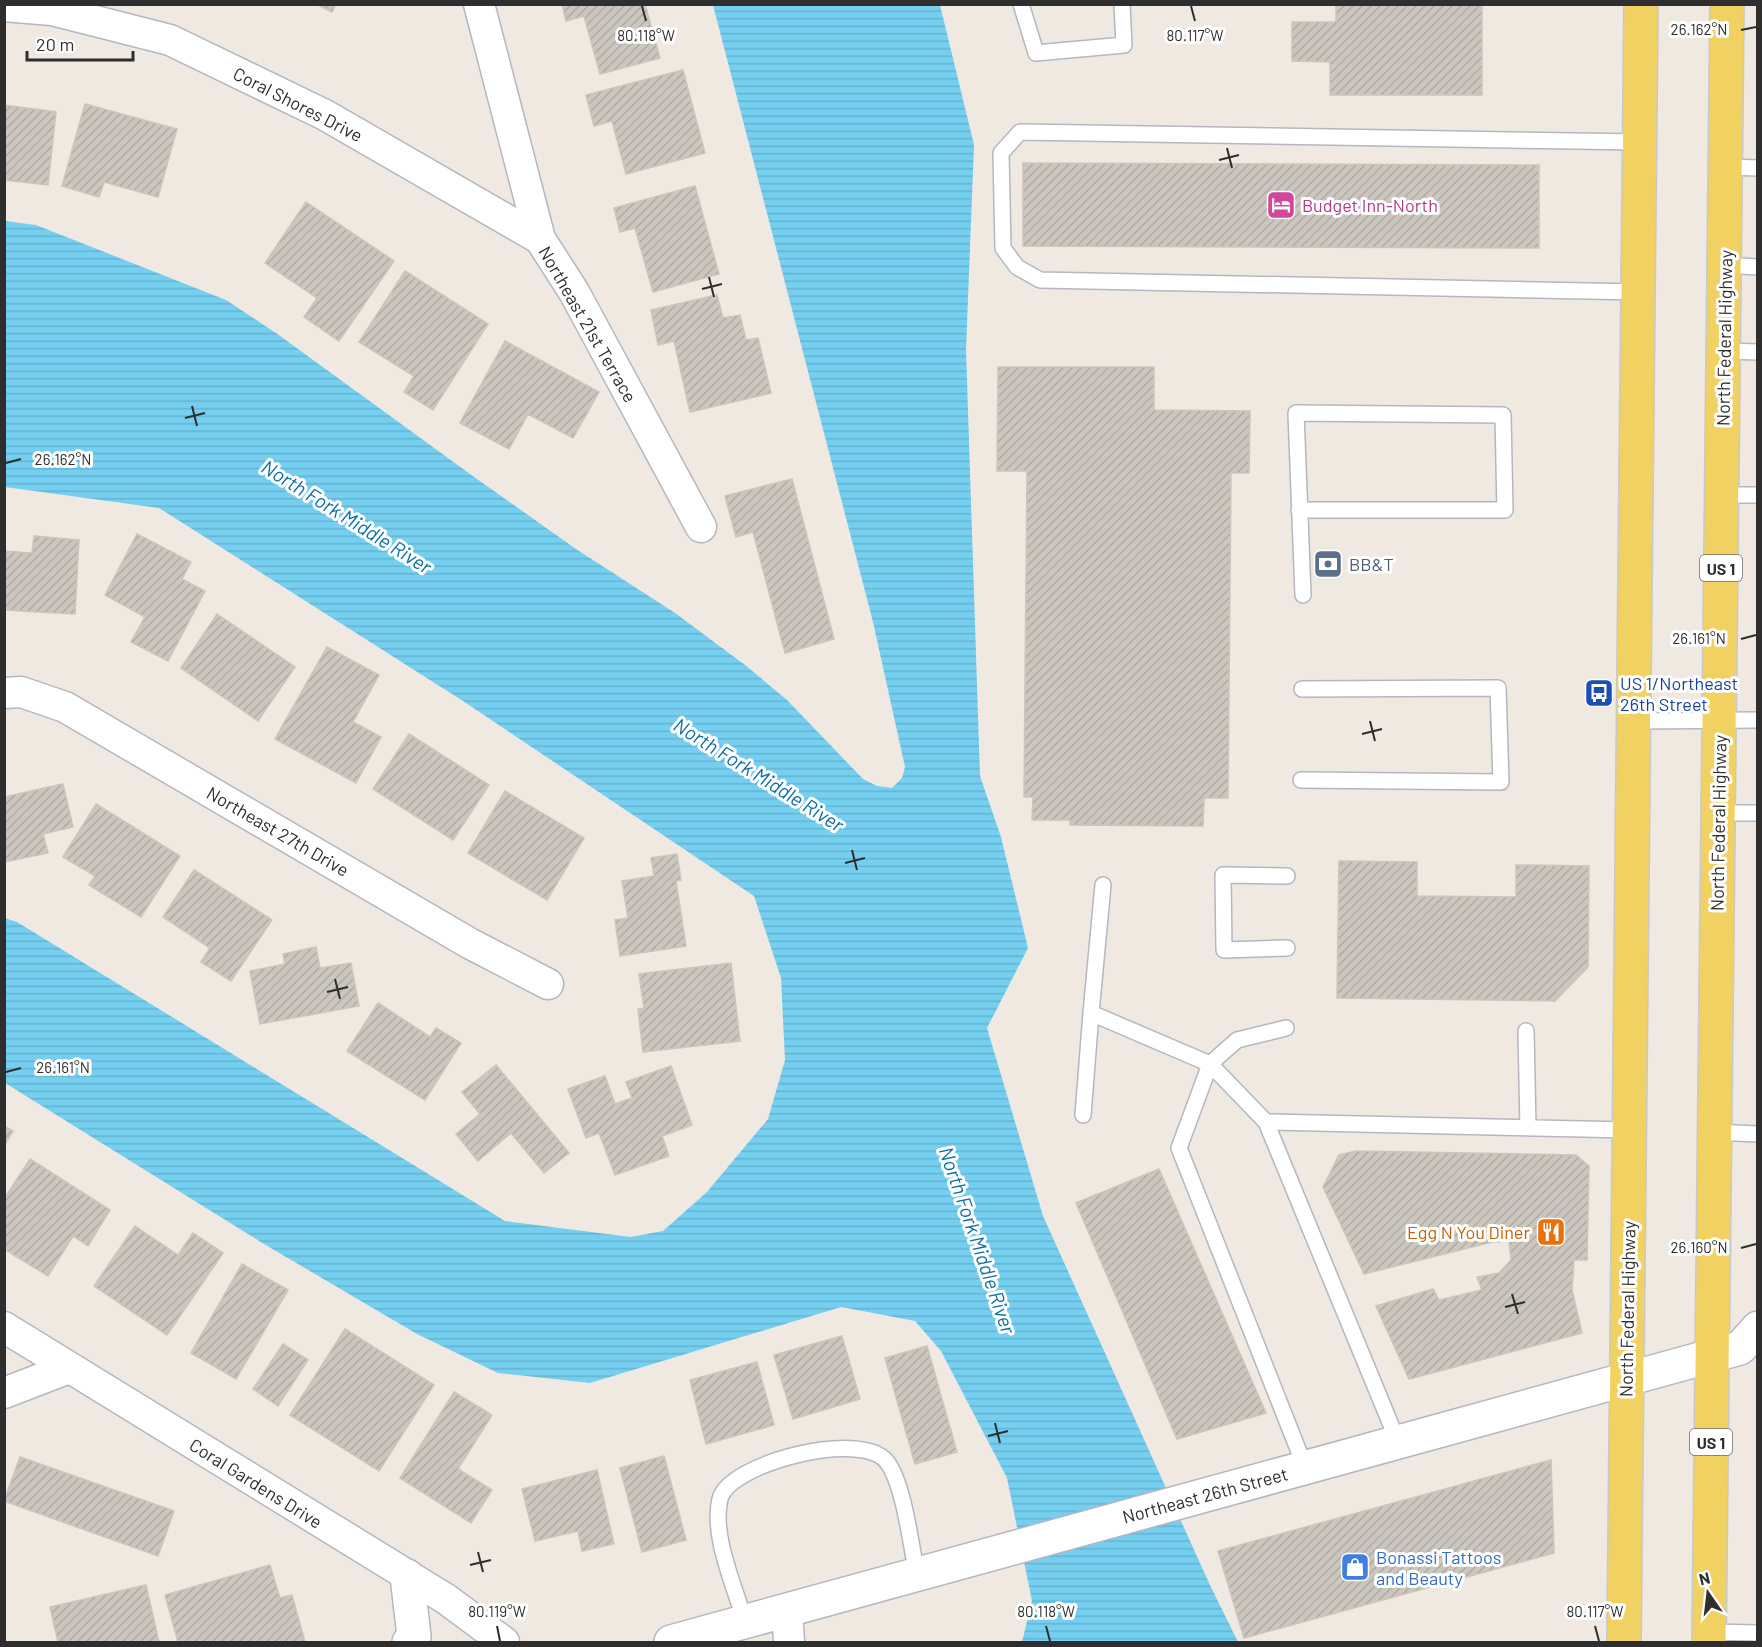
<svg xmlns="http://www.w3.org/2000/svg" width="1762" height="1647" font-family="Barlow,sans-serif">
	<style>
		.water { fill: url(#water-rules) }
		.building { fill: url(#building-hatch); stroke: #cbc5ba; stroke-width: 1.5 }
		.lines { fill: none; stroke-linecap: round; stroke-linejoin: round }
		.service-casing { stroke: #b4b7c1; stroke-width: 18 }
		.minor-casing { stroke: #b4b7c1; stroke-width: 33 }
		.tertiary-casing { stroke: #b4b7c1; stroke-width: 36 }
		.primary-casing { stroke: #c9c9c9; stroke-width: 36 }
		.service { stroke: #fff; stroke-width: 15 }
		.minor { stroke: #fff; stroke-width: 30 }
		.tertiary { stroke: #fff; stroke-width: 33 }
		.primary { stroke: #f2d163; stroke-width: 33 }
		.ticks { fill: none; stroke: #2e2e2e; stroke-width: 2 }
		.labels { text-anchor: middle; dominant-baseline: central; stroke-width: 6; stroke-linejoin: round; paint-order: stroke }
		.shield { fill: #fff; stroke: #6d6d6d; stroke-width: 1.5 }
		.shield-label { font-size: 16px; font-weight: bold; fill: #2e2e2e }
		.street-label { font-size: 18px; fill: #2e2e2e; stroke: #fff }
		.hotel-label { font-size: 18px; fill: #b23c85; stroke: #fff; text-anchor: start }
		.service-label { font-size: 18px; fill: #4e5e75; stroke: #fff; text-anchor: start }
		.transit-label { font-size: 18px; fill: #164399; stroke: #fff; text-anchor: start }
		.food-label { font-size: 18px; fill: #c56008; stroke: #fff; text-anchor: end }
		.shop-label { font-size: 18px; fill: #366cbe; stroke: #fff; text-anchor: start }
		.water-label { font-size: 20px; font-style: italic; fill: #0d6fa3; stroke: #fff }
		.ticks-label { font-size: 15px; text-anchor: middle; fill: #2e2e2e; stroke: #fff; stroke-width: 6; stroke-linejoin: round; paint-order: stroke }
	</style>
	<defs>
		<pattern id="water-rules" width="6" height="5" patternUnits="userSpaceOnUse" patternTransform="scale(1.5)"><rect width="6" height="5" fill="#75cff0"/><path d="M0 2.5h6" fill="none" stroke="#66b2ce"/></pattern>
		<pattern id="building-hatch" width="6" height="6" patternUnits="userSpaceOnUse" patternTransform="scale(1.5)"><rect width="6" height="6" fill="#cbc7bf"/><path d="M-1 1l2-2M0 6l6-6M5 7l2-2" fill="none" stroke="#afaba4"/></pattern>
	</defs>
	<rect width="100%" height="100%" fill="#efe9e1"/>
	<path class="water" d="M713,5H940L941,9L974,145L966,350L980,776L1001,837L1028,948L987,1028L1043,1216L1209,1583L1238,1642H1022L1032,1601L1007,1478L941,1351L915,1321L841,1307L590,1383L498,1373L417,1334L264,1244L5,1083L4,918L17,922L505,1221L631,1237L663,1231L707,1192L768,1119L785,1060L781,978L754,896L463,701L159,508L5,487V221L36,225L226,300L276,333L470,474L576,549L675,613L745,665L787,700L863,779L877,786L892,788L902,778L905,767L873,622Z"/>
	<path class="building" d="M316,4H336L332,12Z
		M562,4H645L660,58L600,74L584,16L566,21Z
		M1336,4H1482V95H1330V62L1292,61V22H1336Z
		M683,70L705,153L626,174L612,121L594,126L586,95Z
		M85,104L177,129L158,197L104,182L99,197L62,186Z
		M4,105L56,112L48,185L4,180Z
		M1023,163L1539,165V248L1023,246Z
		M695,186L719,274L653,292L635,228L620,232L614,208Z
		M306,202L394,261L339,341L304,317L317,298L265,263Z
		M405,271L488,324L433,410L404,392L414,376L359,342Z
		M717,295L723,318L740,315L746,340L758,338L771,393L690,412L674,341L658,345L651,310Z
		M505,341L599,392L573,438L528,414L509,449L460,423Z
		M998,367H1154V410L1250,411L1249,473H1231L1228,798H1204L1203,826L1070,825V820H1032L1033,797H1024L1027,471H997Z
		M792,479L834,639L785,653L753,532L736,537L725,496Z
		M137,534L191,562L182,579L205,591L168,661L131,642L145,617L105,595Z
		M34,536L79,540L75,614L4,610V551L32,553Z
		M217,614L295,667L258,721L181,668Z
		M327,647L379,675L353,722L381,737L356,783L275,739Z
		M409,734L489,785L453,840L373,789Z
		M63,784L73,827L43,834L48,853L4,862V797Z
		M505,791L584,838L547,900L468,853Z
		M96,804L180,856L141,917L89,885L95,876L63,857Z
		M677,854L681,880L676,881L686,946L620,956L615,920L628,918L622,881L654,876L651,858Z
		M1339,861L1417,862V896L1516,897V865L1589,866L1588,967L1555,1001L1337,998Z
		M194,870L272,920L231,981L201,962L210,948L163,917Z
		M316,947L320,968L351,963L359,1006L260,1024L250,971L285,964L283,954Z
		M731,963L740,1041L643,1052L638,1009L644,1008L639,974Z
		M378,1003L430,1037L436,1028L461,1043L425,1100L347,1051Z
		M496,1065L569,1153L544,1173L511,1133L478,1161L456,1134L480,1114L462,1092Z
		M671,1066L692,1125L662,1136L669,1156L615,1175L599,1133L586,1138L568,1089L605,1076L615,1104L632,1098L626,1082Z
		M4,1126L13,1131L4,1146Z
		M1356,1151L1576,1155L1589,1166L1587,1260H1574L1572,1290L1582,1333L1409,1379L1376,1306L1433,1289L1439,1300L1482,1290L1477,1277L1499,1273L1511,1260L1509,1241L1492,1242L1364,1274L1323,1187L1339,1155Z
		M30,1159L110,1210L88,1246L73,1236L48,1276L4,1249V1199Z
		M1159,1169L1266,1413L1177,1439L1076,1203Z
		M135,1226L178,1255L193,1233L223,1253L167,1335L94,1286Z
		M242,1264L288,1290L236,1379L191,1353Z
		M345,1329L434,1385L379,1471L290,1415Z
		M842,1336L860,1399L793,1419L774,1355Z
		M283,1344L308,1360L278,1406L253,1389Z
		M927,1346L957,1452L915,1464L885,1358Z
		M757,1362L774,1425L706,1444L690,1380Z
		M454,1392L492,1415L458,1469L492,1490L471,1523L400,1478Z
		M664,1456L686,1540L642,1552L620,1468Z
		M20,1457L174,1511L158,1556L4,1501Z
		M1551,1460L1554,1553L1244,1638L1218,1551Z
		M597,1470L614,1544L582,1551L578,1531L535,1541L522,1489Z
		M270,1565L280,1598L292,1595L305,1642H178L165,1595Z
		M146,1585L159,1642H58L50,1607Z"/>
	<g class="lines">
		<g class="service-casing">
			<path id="service" d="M1021,4L1036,53L1124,45L1122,4
				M1726,167L1758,168
				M1724,265L1758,267
				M1638,292L1040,280L1017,267L1003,248L1001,153L1020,132L1639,142
				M1724,351L1758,352
				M1722,495H1758
				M1299,510H1505L1503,415L1296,413L1303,595
				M1633,721L1758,720
				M1301,780L1501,782L1498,688L1302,689
				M1718,813H1758
				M1103,885L1091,1013L1210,1064L1237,1040L1286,1028
				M1287,948L1224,950L1223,875L1287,876
				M1526,1031L1528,1128
				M1083,1115L1091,1013
				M1266,1122L1210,1064L1179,1148L1305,1467
				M1714,1132L1758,1134
				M1398,1442L1266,1122L1629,1130
				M745,1622C735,1587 711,1535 720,1499C729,1463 862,1429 887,1462C904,1484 911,1546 917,1575
				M1709,1632L1758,1633"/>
		</g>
		<g class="minor-casing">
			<path id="minor" d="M479,4L540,239L574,292L701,527
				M4,6L52,10L170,40L325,115L540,239
				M4,693L21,692L65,707L469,943L548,984
				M4,1327L446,1599L504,1642
				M4,1393L69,1368
				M787,1611L789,1642"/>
		</g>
		<g class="tertiary-casing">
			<path id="tertiary" d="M407,1576L414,1636L409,1642
				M671,1642L1740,1348L1758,1328"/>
		</g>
		<g class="primary-casing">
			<path id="primary" d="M1624,1642L1641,4
				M1709,1642L1727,4"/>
		</g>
		<use href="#service" class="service"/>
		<use href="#minor" class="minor"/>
		<use href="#tertiary" class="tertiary"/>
		<use href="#primary" class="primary"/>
	</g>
	<path class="ticks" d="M642,6L646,21M1191,6L1195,21M1741,30L1756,27M1227,148L1232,168M1219,160L1239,155M709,277L714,297M702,289L722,284M192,406L197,426M185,418L205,413M6,463L21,459M1741,639L1756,635M1370,721L1375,741M1362,734L1382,729M852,850L857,870M845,863L865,858M335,979L340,999M327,992L348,987M6,1072L21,1068M1741,1248L1756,1244M1512,1294L1518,1314M1505,1307L1525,1302M995,1423L1000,1443M988,1436L1008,1431M478,1552L483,1572M470,1565L491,1560M497,1626L500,1641M1046,1626L1050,1641M1595,1626L1599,1641"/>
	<defs>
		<g id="hotel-square" transform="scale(1.5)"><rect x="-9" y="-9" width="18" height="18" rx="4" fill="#d1479c" stroke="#fff"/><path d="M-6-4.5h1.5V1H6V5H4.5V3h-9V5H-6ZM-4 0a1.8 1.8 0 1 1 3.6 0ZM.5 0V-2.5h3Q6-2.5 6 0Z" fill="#fff"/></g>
		<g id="bank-square" transform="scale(1.5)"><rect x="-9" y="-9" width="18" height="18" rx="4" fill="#5c6f8a" stroke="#fff"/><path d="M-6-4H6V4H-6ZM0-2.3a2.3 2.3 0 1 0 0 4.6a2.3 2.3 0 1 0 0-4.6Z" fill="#fff"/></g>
		<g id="bus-square" transform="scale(1.5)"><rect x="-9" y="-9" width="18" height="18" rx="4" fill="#1a4fb4" stroke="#fff"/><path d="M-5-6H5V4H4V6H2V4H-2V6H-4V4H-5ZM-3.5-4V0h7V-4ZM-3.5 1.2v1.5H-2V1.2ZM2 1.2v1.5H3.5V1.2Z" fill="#fff"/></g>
		<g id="restaurant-square" transform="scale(1.5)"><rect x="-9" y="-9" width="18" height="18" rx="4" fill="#e8710a" stroke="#fff"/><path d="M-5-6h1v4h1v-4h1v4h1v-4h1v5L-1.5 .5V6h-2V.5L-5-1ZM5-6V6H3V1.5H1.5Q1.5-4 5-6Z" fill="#fff"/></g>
		<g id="shop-square" transform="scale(1.5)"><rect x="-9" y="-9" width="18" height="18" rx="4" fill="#3f7fe0" stroke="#fff"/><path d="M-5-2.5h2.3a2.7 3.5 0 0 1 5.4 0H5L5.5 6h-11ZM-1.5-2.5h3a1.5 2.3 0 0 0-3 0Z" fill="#fff"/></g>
	</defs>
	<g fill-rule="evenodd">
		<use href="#hotel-square" x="1281" y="205"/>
		<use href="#bank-square" x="1328" y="564"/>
		<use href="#bus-square" x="1599" y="693"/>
		<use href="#restaurant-square" x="1551" y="1232"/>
		<use href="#shop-square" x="1355" y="1567"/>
	</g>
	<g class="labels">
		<g class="shield">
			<rect x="1700" y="555" width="42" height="26" rx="4.5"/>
			<rect x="1690" y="1429" width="42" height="26" rx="4.5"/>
		</g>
		<g class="shield-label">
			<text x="1721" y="568">US 1</text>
			<text x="1711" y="1442">US 1</text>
		</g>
		<g class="street-label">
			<text transform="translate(298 104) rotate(27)">Coral Shores Drive</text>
			<text transform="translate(588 324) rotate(60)">Northeast 21st Terrace</text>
			<text transform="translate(1724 338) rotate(-89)">North Federal Highway</text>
			<text transform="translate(1718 823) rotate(-89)">North Federal Highway</text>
			<text transform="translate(278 831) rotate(30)">Northeast 27th Drive</text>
			<text transform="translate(1627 1309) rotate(-89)">North Federal Highway</text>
			<text transform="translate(256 1483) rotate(32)">Coral Gardens Drive</text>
			<text transform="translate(1205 1495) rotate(-15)">Northeast 26th Street</text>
		</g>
		<g class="hotel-label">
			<text x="1302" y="205">Budget Inn-North</text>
		</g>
		<g class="service-label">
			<text x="1349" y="564">BB&amp;T</text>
		</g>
		<g class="transit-label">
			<text x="1620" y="683">US 1/Northeast<tspan x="1620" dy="21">26th Street</tspan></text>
		</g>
		<g class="food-label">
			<text x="1530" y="1232">Egg N You Diner</text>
		</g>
		<g class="shop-label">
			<text x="1376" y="1557">Bonassi Tattoos<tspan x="1376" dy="21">and Beauty</tspan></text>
		</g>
		<g class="water-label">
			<text transform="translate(347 516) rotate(32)">North Fork Middle River</text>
			<text transform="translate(759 774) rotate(32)">North Fork Middle River</text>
			<text transform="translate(978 1240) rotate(71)">North Fork Middle River</text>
		</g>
	</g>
	<g class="ticks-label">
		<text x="1699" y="35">26.162°N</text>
		<text x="646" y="41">80.118°W</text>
		<text x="1195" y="41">80.117°W</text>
		<text x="63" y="465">26.162°N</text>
		<text x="1699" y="644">26.161°N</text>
		<text x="63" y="1073">26.161°N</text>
		<text x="1699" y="1253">26.160°N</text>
		<text x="497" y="1617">80.119°W</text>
		<text x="1046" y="1617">80.118°W</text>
		<text x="1595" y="1617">80.117°W</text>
	</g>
	<rect width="1762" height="1647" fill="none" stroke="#2e2e2e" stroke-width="12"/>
	<g transform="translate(1708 1593) rotate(346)" stroke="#ffffff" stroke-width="4.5" paint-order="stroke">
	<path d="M0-4.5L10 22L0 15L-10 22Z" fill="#2e2e2e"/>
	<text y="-9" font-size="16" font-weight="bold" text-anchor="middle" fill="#2e2e2e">N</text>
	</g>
	<path d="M27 51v9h106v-9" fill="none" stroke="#2e2e2e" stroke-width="3"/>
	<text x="36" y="51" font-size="18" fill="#2e2e2e" stroke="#ffffff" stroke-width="4.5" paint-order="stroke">20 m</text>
</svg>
